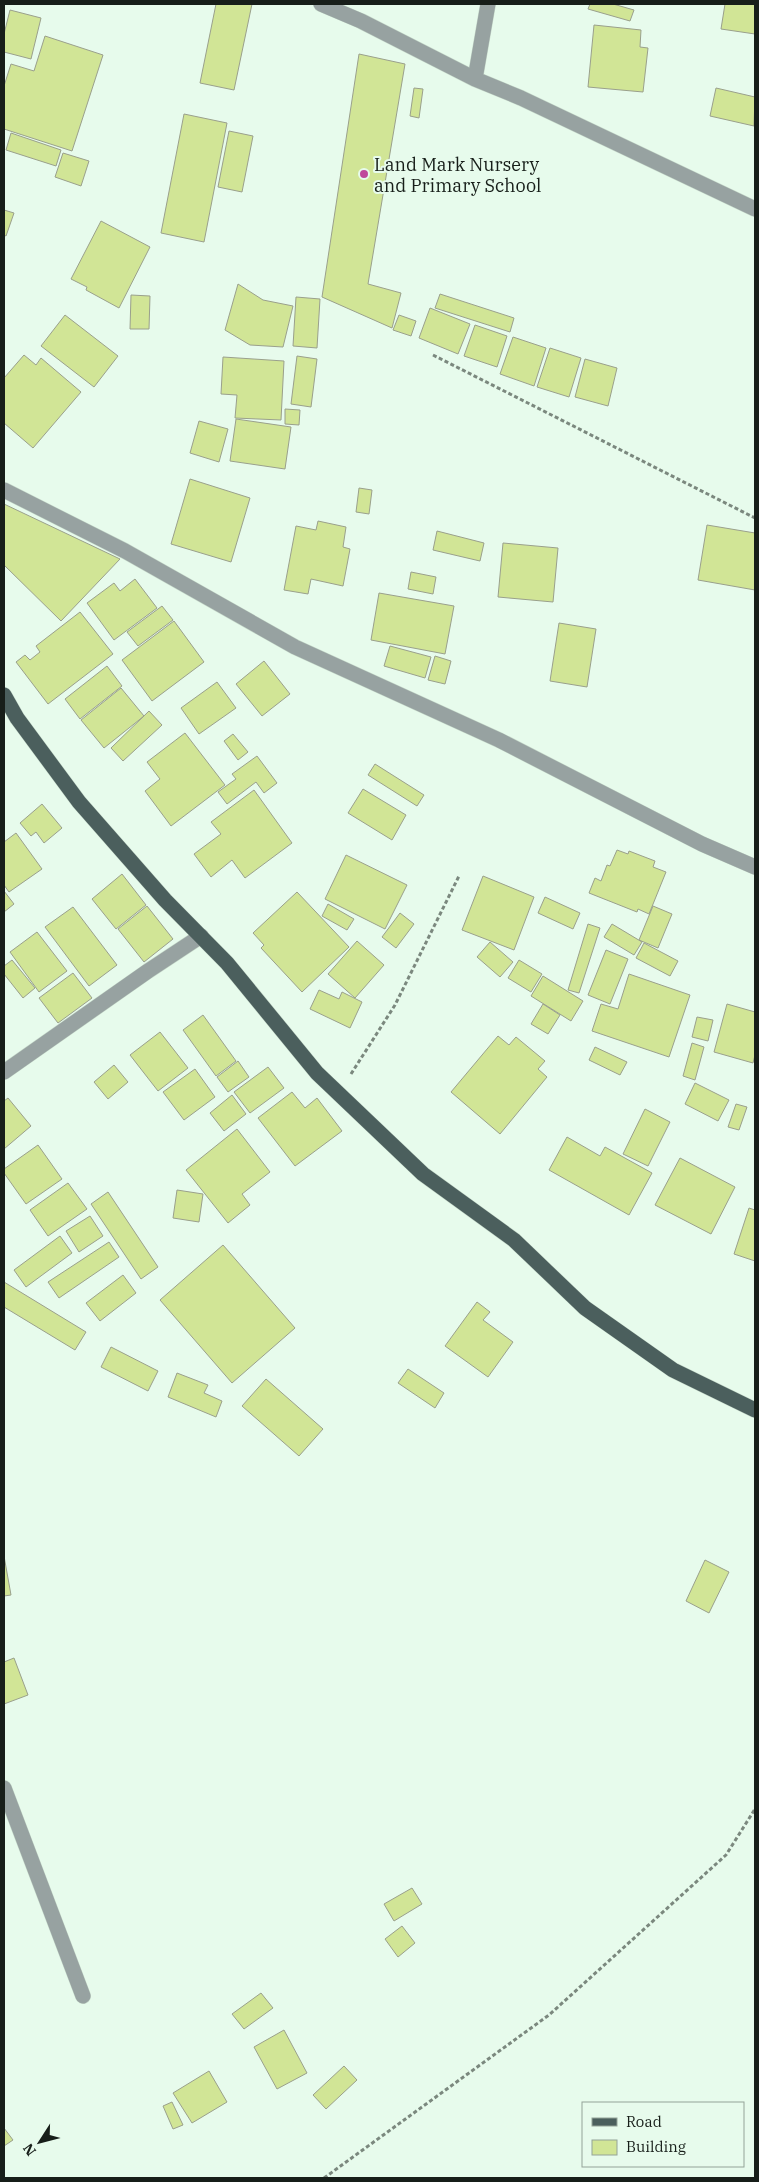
<svg xmlns="http://www.w3.org/2000/svg" width="759" height="2182" font-family="'IBM Plex Serif',serif">
	<style>
		.building { fill: #d1e596; stroke: #9aa08c }
		.lines { fill: none; stroke-linecap: round; stroke-linejoin: round }
		.minor-casing { stroke: #c6d8ca; stroke-width: 16 }
		.major-casing { stroke: #c6d8ca; stroke-width: 16 }
		.path { stroke: #7b887e; stroke-width: 3; stroke-dasharray: 4 2.5; stroke-linecap: butt }
		.minor { stroke: #97a2a1; stroke-width: 15 }
		.major { stroke: #4b5f5d; stroke-width: 15 }
		.poi-dot { fill: #bf479b; stroke: #e7fbec; stroke-width: 2 }
		.labels { text-anchor: middle; dominant-baseline: central; stroke-width: 4; stroke-linejoin: round; paint-order: stroke }
		.poi-label { font-size: 18px; fill: #171e19; stroke: #e7fbec; text-anchor: start }
	</style>
	<rect width="100%" height="100%" fill="#e7fbec"/>
	<path class="building" d="M216,4H252L234,90L200,83Z
		M590,4H613L634,10L630,21L588,9Z
		M725,4H755V34L721,29Z
		M10,10L41,18L31,59L4,52V34Z
		M594,25L641,30L640,47L648,48L643,92L588,87Z
		M45,36L103,55L72,151L4,129V86L11,64L34,71Z
		M359,54L405,64L368,284L401,293L392,328L322,297Z
		M414,88L423,89L419,118L410,116Z
		M716,88L755,97L754,126L710,116Z
		M184,114L227,123L204,242L161,233Z
		M229,131L253,136L242,192L218,187Z
		M11,133L61,150L56,166L6,150Z
		M63,153L89,161L81,186L55,177Z
		M4,210L14,213L6,236L4,235Z
		M101,221L150,247L119,308L86,290L87,287L71,279Z
		M238,284L263,300L293,306L283,347L250,345L225,330Z
		M440,294L514,318L510,332L435,308Z
		M131,295L150,296L149,329H130Z
		M296,297L320,299L317,348L293,346Z
		M430,308L470,324L458,354L419,338Z
		M65,315L118,356L94,387L41,346Z
		M399,315L416,321L411,336L393,330Z
		M475,325L507,336L497,367L464,356Z
		M513,337L546,348L534,386L500,374Z
		M550,348L581,358L569,397L537,387Z
		M24,355L36,365L41,358L81,392L33,448L4,423V378Z
		M297,356L317,359L311,407L291,404Z
		M223,357L284,361L281,420L235,418L237,395L221,394Z
		M585,359L617,368L608,406L575,397Z
		M285,409L300,410L299,425L285,424Z
		M236,419L291,427L285,469L230,461Z
		M199,421L228,429L219,462L190,453Z
		M190,479L250,498L231,562L171,544Z
		M359,488L372,490L369,514L356,512Z
		M4,504L120,559L61,621L4,565Z
		M318,521L346,527L343,547L350,549L343,586L311,579L308,594L284,590L296,526L316,530Z
		M707,525L755,533V590L698,580Z
		M437,531L484,543L480,561L433,550Z
		M503,543L558,548L553,602L498,597Z
		M411,572L436,577L433,594L408,589Z
		M135,579L157,608L114,640L87,603L114,583L120,591Z
		M379,593L454,606L445,654L371,640Z
		M162,606L173,620L138,646L127,632Z
		M80,612L113,654L48,704L16,662L25,655L30,660L40,652L36,646Z
		M174,621L204,662L152,701L122,660Z
		M559,623L596,629L587,687L550,681Z
		M390,646L431,657L425,678L384,666Z
		M435,656L451,661L445,684L428,680Z
		M264,661L290,694L262,716L236,684Z
		M107,666L122,686L80,719L65,699Z
		M217,682L236,708L199,734L181,708Z
		M121,688L144,716L104,748L81,720Z
		M149,711L162,725L123,761L111,748Z
		M185,733L225,785L171,826L145,791L160,779L147,762Z
		M233,734L248,752L238,760L224,741Z
		M257,756L277,783L264,793L256,782L227,804L218,792L236,779L232,774Z
		M375,764L424,795L417,806L368,775Z
		M363,789L406,815L392,840L348,813Z
		M254,790L292,843L245,878L232,860L211,877L194,854L221,834L211,822Z
		M42,804L62,828L44,843L36,832L31,836L20,823Z
		M16,833L42,869L9,892L4,885V842Z
		M617,850L628,854L629,851L655,861L653,867L666,872L649,914L638,909L637,912L589,893L595,878L601,881L607,865L610,866Z
		M346,855L407,885L385,929L325,899Z
		M122,874L146,905L116,929L92,899Z
		M483,876L534,897L514,950L462,930Z
		M4,891L14,904L4,912Z
		M297,892L349,947L302,992L261,948L264,945L253,933Z
		M545,897L580,913L573,929L538,913Z
		M328,904L354,919L347,930L322,916Z
		M147,906L173,939L144,962L118,929Z
		M653,906L672,914L658,948L639,940Z
		M73,907L117,965L89,986L45,927Z
		M400,913L414,924L396,948L382,937Z
		M588,924L600,928L579,993L568,990Z
		M612,924L642,942L634,955L604,937Z
		M37,932L67,971L39,992L10,952Z
		M357,941L384,965L355,998L328,974Z
		M490,942L513,962L500,977L477,957Z
		M644,943L678,961L670,976L636,958Z
		M606,950L628,959L610,1004L588,995Z
		M12,960L35,988L23,998L4,974V966Z
		M519,960L542,974L531,992L508,978Z
		M73,973L92,998L58,1023L39,998Z
		M629,974L690,995L669,1057L592,1031L601,1004L618,1009Z
		M543,976L583,1001L571,1021L531,996Z
		M319,990L339,999L342,992L362,1002L350,1028L310,1009Z
		M543,1004L560,1015L548,1034L531,1024Z
		M727,1004L755,1012V1055L753,1063L714,1052Z
		M203,1015L236,1061L216,1076L183,1030Z
		M697,1017L713,1020L708,1041L692,1037Z
		M160,1032L188,1068L158,1091L130,1055Z
		M498,1036L509,1045L516,1037L545,1061L538,1069L547,1077L500,1134L451,1092Z
		M692,1043L704,1047L695,1080L683,1076Z
		M595,1047L627,1062L620,1075L589,1060Z
		M238,1061L249,1077L228,1092L217,1077Z
		M114,1065L128,1082L108,1099L94,1082Z
		M268,1067L284,1088L250,1113L234,1092Z
		M195,1069L215,1097L184,1120L163,1092Z
		M695,1083L729,1100L718,1121L685,1104Z
		M292,1092L305,1108L317,1098L342,1131L295,1166L258,1118Z
		M232,1095L246,1114L224,1131L210,1113Z
		M8,1098L31,1126L4,1149V1101Z
		M736,1104L747,1107L739,1130L728,1127Z
		M645,1109L670,1122L648,1166L623,1154Z
		M237,1129L270,1172L242,1194L250,1205L228,1223L186,1170Z
		M567,1137L600,1156L605,1147L652,1173L629,1215L549,1170Z
		M38,1145L62,1179L26,1204L4,1173V1169Z
		M680,1158L735,1187L711,1234L655,1205Z
		M68,1183L87,1209L48,1236L30,1210Z
		M177,1190L203,1194L199,1222L173,1218Z
		M108,1192L158,1267L141,1279L91,1204Z
		M749,1208L755,1210V1261L734,1254Z
		M90,1216L103,1236L79,1252L66,1231Z
		M60,1236L72,1253L26,1287L14,1270Z
		M109,1242L119,1257L59,1298L48,1282Z
		M223,1245L295,1328L232,1383L160,1300Z
		M123,1275L136,1293L100,1321L86,1303Z
		M4,1282L86,1332L75,1350L4,1307Z
		M477,1302L490,1312L483,1320L513,1342L488,1377L445,1346Z
		M111,1347L158,1371L148,1391L101,1367Z
		M408,1369L444,1393L435,1408L398,1383Z
		M177,1373L208,1385L204,1393L222,1401L216,1417L168,1397Z
		M266,1379L323,1429L299,1456L242,1406Z
		M4,1556L11,1595L4,1596Z
		M705,1560L729,1572L709,1613L686,1601Z
		M14,1658L28,1695L4,1704V1662Z
		M412,1888L422,1904L394,1921L384,1904Z
		M402,1926L415,1943L398,1957L385,1939Z
		M261,1993L273,2008L244,2029L232,2014Z
		M284,2030L307,2073L277,2089L254,2047Z
		M344,2066L357,2080L326,2109L313,2095Z
		M209,2071L227,2102L192,2123L173,2093Z
		M172,2102L183,2125L173,2129L163,2106Z
		M4,2128L13,2140L4,2146Z"/>
	<g class="lines">
		<g class="minor-casing">
			<path id="minor" d="M321,4L361,21L475,79L521,98L755,209
				M475,79L488,4
				M4,490L125,551L295,647L499,740L702,844L755,867
				M4,1072L148,971L201,936
				M4,1788L83,1996"/>
		</g>
		<g class="major-casing">
			<path id="major" d="M4,695L17,718L79,802L165,900L227,963L317,1073L423,1174L514,1240L585,1308L673,1370L755,1410"/>
		</g>
		<path class="path" d="M433,355L755,518
			M351,1074L395,1005L459,876
			M324,2178L549,2015L726,1855L755,1809"/>
		<use href="#minor" class="minor"/>
		<use href="#major" class="major"/>
	</g>
	<circle class="poi-dot" cx="364" cy="174" r="5"/>
	<g class="labels">
		<g class="poi-label">
			<text x="374" y="164">Land Mark Nursery<tspan x="374" dy="21">and Primary School</tspan></text>
		</g>
	</g>
	<rect width="759" height="2182" fill="none" stroke="#171e19" stroke-width="10"/>
	<rect x="582" y="2102" width="162" height="65" fill="#e7fbec" stroke="#94a398"/>
	<rect x="592" y="2118" width="25" height="8" fill="#4b5f5d" stroke="#94a398"/>
	<text x="626" y="2127" font-size="15" fill="#171e19">Road</text>
	<rect x="592" y="2140" width="25" height="15" fill="#d1e596" stroke="#94a398"/>
	<text x="626" y="2152" font-size="15" fill="#171e19">Building</text>
	<g transform="translate(40 2142) rotate(234)" stroke="#e7fbec" stroke-width="4" paint-order="stroke">
	<path d="M0-4L9 19L0 12L-9 19Z" fill="#171e19"/>
	<text y="-8" font-size="14" font-weight="bold" text-anchor="middle" fill="#171e19">N</text>
	</g>
</svg>
